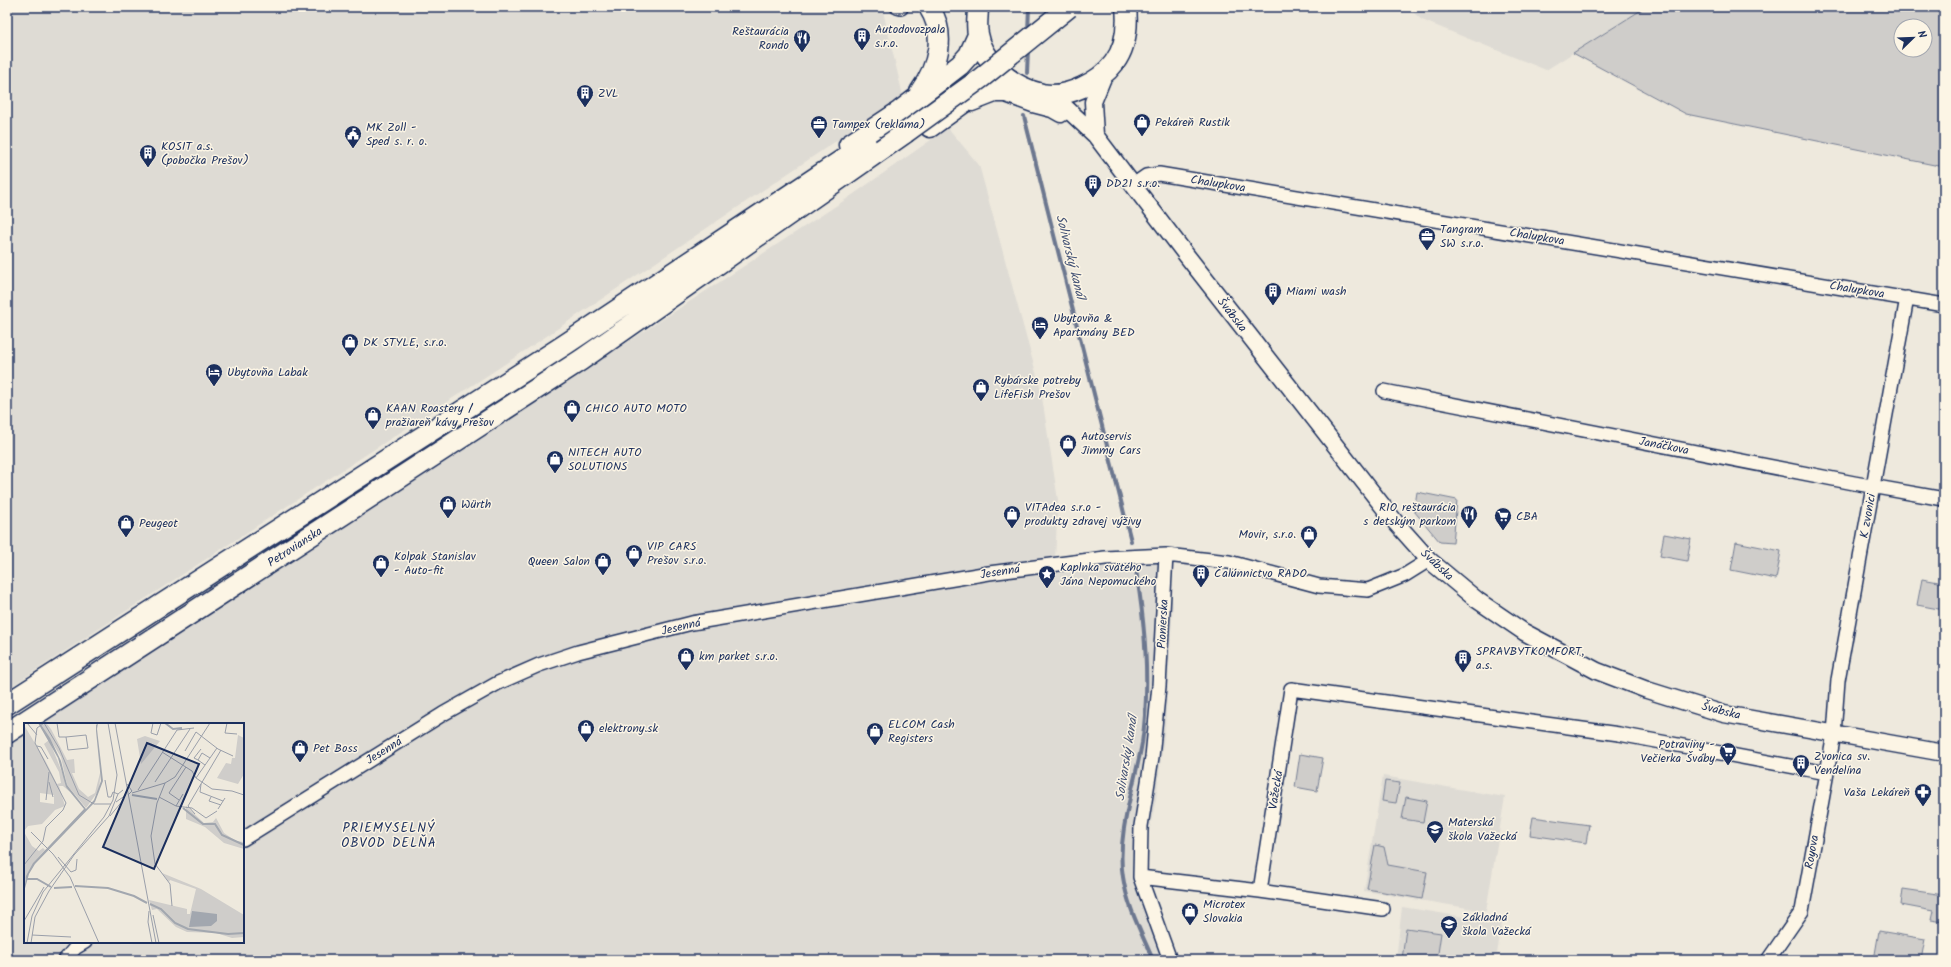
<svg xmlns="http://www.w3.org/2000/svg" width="1951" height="967" font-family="Kalam,sans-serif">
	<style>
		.built { fill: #dedbd4 }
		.green { fill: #cfcdca; stroke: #757e94; fill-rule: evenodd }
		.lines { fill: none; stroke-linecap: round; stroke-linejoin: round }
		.stream { stroke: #6c778f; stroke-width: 4 }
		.minor-casing { stroke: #1b2f5e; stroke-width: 16 }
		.tertiary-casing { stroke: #1b2f5e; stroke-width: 19 }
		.primary-casing { stroke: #1b2f5e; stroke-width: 23 }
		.minor { stroke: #fcf5e5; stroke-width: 13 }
		.tertiary { stroke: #fcf5e5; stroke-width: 16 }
		.primary { stroke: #fcf5e5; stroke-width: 20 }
		.primary-bridge-casing { stroke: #1b2f5e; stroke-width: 23; stroke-linecap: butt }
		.primary-bridge { stroke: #fcf5e5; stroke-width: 20 }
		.labels { text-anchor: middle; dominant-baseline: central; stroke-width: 3; stroke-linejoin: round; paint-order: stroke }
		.poi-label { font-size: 12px; fill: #1b2f5e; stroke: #fcf5e5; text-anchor: start }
		.street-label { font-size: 12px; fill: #1b2f5e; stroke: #fcf5e5 }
		.water-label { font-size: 13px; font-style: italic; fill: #445376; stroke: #fcf5e5 }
		.neighbourhood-label { font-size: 13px; letter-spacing: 1px; fill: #1b2f5e; stroke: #fcf5e5 }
		.inset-river { fill: none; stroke: #a2a7af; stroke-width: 2 }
		.inset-road { fill: none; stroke: #9a9faa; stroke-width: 1 }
		.view { fill: #1b2f5e; fill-opacity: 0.15; stroke: #1b2f5e; stroke-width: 2 }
		.inset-edge { fill: none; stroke: #1b2f5e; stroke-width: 2 }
	</style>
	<rect width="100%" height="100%" fill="#eee9dd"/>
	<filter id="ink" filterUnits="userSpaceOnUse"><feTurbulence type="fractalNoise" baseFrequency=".025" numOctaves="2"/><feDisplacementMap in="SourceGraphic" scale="8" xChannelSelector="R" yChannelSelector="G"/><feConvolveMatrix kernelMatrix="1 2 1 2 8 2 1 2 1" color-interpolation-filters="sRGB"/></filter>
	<g filter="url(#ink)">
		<path class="built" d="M7,7H882L903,96L508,362L7,689Z
			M1407,7H1646L1546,70L1422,20Z
			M948,128L979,165L1041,391L1058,500L1055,560L1165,554L1173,606L1165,729L1156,799L1140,875L1176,960H7V744L25,733V942H243V724H38L392,496L848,198Z
			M1383,776L1505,797L1486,911L1364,891Z
			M1402,907L1502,923L1497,954L1531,960H1396Z"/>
		<path class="green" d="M1646,7H1944V167L1686,114L1573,53ZM1901,26H1925V50H1901Z
			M1417,492L1457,500L1453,543L1440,542L1414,511Z
			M1664,534L1691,539L1687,561L1660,556Z
			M1736,542L1781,551L1776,579L1731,570Z
			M1922,579L1944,583V610L1917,605Z
			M1300,754L1323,758L1317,791L1295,787Z
			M1385,781L1400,783L1396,803L1382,801Z
			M1406,797L1427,801L1423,822L1402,819Z
			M1533,817L1589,825L1586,843L1530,835Z
			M1375,845L1384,847L1388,865L1427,872L1422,899L1367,889Z
			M1903,889L1944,895V922L1931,920L1933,911L1901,905Z
			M1406,928L1441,933L1437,960H1402Z
			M1879,931L1925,939L1921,960H1874Z"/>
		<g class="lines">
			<path class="stream" d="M1028,32L1029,7
				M1027,73L1028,49
				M1024,116L1131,541
				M1134,559C1145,619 1151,682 1142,743C1135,784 1116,836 1123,877C1127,906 1142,934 1153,960"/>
			<g class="minor-casing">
				<path id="minor" d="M897,7L901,8
					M1133,185L1146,176L1159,174L1944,305
					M1384,391L1854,483L1944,499
					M1166,555L1159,686L1152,757L1141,826L1140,877L1170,960
					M243,839L443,714L498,683L539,665L578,652L692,623L989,573L1105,558L1166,555L1229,562L1319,586L1368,590L1405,575L1429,560
					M1140,877L1260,891L1383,909
					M1260,891L1291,689L1619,734L1827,773
					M65,960L75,948L85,942
					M1768,960L1802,911L1834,734L1838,680L1907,298"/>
			</g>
			<g class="tertiary-casing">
				<path id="tertiary" d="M1042,94L1064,106L1095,135L1187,256L1396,523L1429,560L1477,600L1524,632L1597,671L1647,690L1724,714L1944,753
					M972,103L995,94H1006L1033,104L1052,109L1061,114
					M1095,135L1093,102L1104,75"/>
			</g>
			<g class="primary-casing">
				<path id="primary" d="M978,7C978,16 976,25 978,34C980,48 988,59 997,69C1009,81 1025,90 1042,94C1066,99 1100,82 1114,63C1126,47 1128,26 1126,7
					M920,92C938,67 947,35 929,7
					M930,127L988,85L1000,82L1015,84
					M849,145L900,111L960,65L969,55L978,35
					M7,704L566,344L866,144
					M7,733L581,360L905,133"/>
			</g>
			<use href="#minor" class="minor"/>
			<use href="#tertiary" class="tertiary"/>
			<use href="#primary" class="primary"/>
			<g class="primary-bridge-casing">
				<path id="primary-bridge" d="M905,133L981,78L1069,7"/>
			</g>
			<use href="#primary-bridge" class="primary-bridge"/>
		</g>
	</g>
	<defs>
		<g id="building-pin" transform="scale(0.9)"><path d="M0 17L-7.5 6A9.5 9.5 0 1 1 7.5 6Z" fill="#1b2f5e" stroke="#fcf5e5"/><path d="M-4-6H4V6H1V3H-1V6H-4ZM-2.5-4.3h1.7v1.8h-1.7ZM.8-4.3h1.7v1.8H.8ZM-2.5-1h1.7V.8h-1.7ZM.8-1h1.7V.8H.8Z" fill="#fff"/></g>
		<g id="restaurant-pin" transform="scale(0.9)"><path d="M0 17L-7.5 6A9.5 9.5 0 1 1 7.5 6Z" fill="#1b2f5e" stroke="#fcf5e5"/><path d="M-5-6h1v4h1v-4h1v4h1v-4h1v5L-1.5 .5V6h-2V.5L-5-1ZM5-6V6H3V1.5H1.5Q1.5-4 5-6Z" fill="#fff"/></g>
		<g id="shop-pin" transform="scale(0.9)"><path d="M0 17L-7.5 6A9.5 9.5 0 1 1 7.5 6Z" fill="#1b2f5e" stroke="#fcf5e5"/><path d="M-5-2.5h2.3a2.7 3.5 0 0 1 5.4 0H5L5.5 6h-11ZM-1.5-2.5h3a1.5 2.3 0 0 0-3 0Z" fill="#fff"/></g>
		<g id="office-pin" transform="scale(0.9)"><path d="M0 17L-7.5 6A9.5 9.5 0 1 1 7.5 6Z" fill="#1b2f5e" stroke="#fcf5e5"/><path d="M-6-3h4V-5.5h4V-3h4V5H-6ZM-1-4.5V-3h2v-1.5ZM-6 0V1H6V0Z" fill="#fff"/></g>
		<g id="civic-pin" transform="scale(0.9)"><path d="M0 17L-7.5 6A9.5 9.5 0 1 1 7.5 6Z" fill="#1b2f5e" stroke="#fcf5e5"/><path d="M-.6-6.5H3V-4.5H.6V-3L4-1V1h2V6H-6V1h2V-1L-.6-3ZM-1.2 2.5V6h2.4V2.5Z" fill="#fff"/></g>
		<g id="hotel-pin" transform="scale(0.9)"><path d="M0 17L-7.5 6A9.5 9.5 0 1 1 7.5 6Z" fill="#1b2f5e" stroke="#fcf5e5"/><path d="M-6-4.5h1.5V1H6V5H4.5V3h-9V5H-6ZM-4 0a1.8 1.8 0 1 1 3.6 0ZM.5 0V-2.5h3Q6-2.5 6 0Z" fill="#fff"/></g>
		<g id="supermarket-pin" transform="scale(0.9)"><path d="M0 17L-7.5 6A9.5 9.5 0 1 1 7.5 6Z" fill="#1b2f5e" stroke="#fcf5e5"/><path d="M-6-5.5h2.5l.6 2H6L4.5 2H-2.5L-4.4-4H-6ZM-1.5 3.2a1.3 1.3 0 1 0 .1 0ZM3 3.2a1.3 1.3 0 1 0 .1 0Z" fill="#fff"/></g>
		<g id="sight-pin" transform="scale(0.9)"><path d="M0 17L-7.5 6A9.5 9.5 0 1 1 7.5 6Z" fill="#1b2f5e" stroke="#fcf5e5"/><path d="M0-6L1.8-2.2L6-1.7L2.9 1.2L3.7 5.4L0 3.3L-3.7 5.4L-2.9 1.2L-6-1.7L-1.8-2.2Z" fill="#fff"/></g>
		<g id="pharmacy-pin" transform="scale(0.9)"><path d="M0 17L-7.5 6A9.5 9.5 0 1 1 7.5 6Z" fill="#1b2f5e" stroke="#fcf5e5"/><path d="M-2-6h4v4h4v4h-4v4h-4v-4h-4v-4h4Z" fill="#fff"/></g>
		<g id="school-pin" transform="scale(0.9)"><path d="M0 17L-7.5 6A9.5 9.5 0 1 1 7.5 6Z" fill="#1b2f5e" stroke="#fcf5e5"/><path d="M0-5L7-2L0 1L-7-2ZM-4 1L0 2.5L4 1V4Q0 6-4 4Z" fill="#fff"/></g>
	</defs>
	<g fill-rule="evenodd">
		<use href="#building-pin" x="862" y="36"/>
		<use href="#restaurant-pin" x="802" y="38"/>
		<use href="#building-pin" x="585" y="93"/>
		<use href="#shop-pin" x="1142" y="122"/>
		<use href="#office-pin" x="819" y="124"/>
		<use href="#civic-pin" x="353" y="134"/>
		<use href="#building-pin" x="148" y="153"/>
		<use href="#building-pin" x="1093" y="183"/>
		<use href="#office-pin" x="1427" y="236"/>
		<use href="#building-pin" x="1273" y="291"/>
		<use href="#hotel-pin" x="1040" y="325"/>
		<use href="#shop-pin" x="350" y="342"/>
		<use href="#hotel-pin" x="214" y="372"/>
		<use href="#shop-pin" x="981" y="387"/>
		<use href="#shop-pin" x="572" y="408"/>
		<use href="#shop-pin" x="373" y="415"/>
		<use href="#shop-pin" x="1068" y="443"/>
		<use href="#shop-pin" x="555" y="459"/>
		<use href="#shop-pin" x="448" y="504"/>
		<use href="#shop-pin" x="1012" y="514"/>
		<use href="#restaurant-pin" x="1469" y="514"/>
		<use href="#supermarket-pin" x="1503" y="516"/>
		<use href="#shop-pin" x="126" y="523"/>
		<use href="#shop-pin" x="1309" y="534"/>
		<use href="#shop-pin" x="634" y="553"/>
		<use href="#shop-pin" x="603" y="561"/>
		<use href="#shop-pin" x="381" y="563"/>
		<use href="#building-pin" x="1201" y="573"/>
		<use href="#sight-pin" x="1047" y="574"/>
		<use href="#shop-pin" x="686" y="656"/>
		<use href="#building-pin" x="1463" y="658"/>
		<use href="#shop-pin" x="586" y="728"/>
		<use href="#shop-pin" x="875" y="731"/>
		<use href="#shop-pin" x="300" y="748"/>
		<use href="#supermarket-pin" x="1728" y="751"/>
		<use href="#building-pin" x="1801" y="763"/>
		<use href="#pharmacy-pin" x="1923" y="792"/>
		<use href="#school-pin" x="1435" y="829"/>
		<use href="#shop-pin" x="1190" y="911"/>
		<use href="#school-pin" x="1449" y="924"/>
	</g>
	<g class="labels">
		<g class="poi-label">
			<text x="875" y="29">Autodovozpala<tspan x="875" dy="14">s.r.o.</tspan></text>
			<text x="789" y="31" text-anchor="end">Reštaurácia<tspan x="789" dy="14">Rondo</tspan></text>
			<text x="598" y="93">ZVL</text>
			<text x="1155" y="122">Pekáreň Rustik</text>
			<text x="832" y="124">Tampex (reklama)</text>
			<text x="366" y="127">MK Zoll -<tspan x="366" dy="14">Sped s. r. o.</tspan></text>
			<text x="161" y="146">KOSIT a.s.<tspan x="161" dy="14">(pobočka Prešov)</tspan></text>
			<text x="1106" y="183">DD21 s.r.o.</text>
			<text x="1440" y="229">Tangram<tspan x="1440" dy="14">SW s.r.o.</tspan></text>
			<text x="1286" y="291">Miami wash</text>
			<text x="1053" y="318">Ubytovňa &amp;<tspan x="1053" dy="14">Apartmány BED</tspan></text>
			<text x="363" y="342">DK STYLE, s.r.o.</text>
			<text x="227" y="372">Ubytovňa Labak</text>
			<text x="994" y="380">Rybárske potreby<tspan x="994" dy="14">LifeFish Prešov</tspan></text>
			<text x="386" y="408">KAAN Roastery /<tspan x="386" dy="14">pražiareň kávy Prešov</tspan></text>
			<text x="585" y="408">CHICO AUTO MOTO</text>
			<text x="1081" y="436">Autoservis<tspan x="1081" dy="14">Jimmy Cars</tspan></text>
			<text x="568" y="452">NITECH AUTO<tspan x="568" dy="14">SOLUTIONS</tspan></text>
			<text x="461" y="504">Würth</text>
			<text x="1025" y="507">VITAdea s.r.o -<tspan x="1025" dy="14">produkty zdravej výživy</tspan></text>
			<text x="1456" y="507" text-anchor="end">RIO reštaurácia<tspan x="1456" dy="14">s detským parkom</tspan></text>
			<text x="1516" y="516">CBA</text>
			<text x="139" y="523">Peugeot</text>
			<text x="1296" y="534" text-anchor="end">Movir, s.r.o.</text>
			<text x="647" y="546">VIP CARS<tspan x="647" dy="14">Prešov s.r.o.</tspan></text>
			<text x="394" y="556">Kolpak Stanislav<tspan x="394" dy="14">- Auto-fit</tspan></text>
			<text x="590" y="561" text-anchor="end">Queen Salon</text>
			<text x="1060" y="567">Kaplnka svätého<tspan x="1060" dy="14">Jána Nepomuckého</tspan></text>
			<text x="1214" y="573">Čalúnnictvo RADO</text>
			<text x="1476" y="651">SPRAVBYTKOMFORT,<tspan x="1476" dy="14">a.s.</tspan></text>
			<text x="699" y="656">km parket s.r.o.</text>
			<text x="888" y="724">ELCOM Cash<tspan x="888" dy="14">Registers</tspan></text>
			<text x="599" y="728">elektrony.sk</text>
			<text x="1715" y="744" text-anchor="end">Potraviny -<tspan x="1715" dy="14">Večierka Šváby</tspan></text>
			<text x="313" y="748">Pet Boss</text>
			<text x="1814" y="756">Zvonica sv.<tspan x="1814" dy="14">Vendelína</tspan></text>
			<text x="1910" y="792" text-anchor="end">Vaša Lekáreň</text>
			<text x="1448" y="822">Materská<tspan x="1448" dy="14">škola Važecká</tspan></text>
			<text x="1203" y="904">Microtex<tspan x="1203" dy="14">Slovakia</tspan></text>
			<text x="1462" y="917">Základná<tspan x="1462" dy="14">škola Važecká</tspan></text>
		</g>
		<g class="street-label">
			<text transform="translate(1218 184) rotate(9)">Chalupkova</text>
			<text transform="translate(1537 237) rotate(9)">Chalupkova</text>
			<text transform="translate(1857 290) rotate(9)">Chalupkova</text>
			<text transform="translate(1232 315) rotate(52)">Švábska</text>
			<text transform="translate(1664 446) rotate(11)">Janáčkova</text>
			<text transform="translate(1868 516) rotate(-80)">K zvonici</text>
			<text transform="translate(295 547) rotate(-33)">Petrovianska</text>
			<text transform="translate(1437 565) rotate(43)">Švábska</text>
			<text transform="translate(1000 572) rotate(-9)">Jesenná</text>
			<text transform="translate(1163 624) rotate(-87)">Pionierska</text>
			<text transform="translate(681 627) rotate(-13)">Jesenná</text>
			<text transform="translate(1721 711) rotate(14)">Švábska</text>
			<text transform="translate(384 751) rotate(-32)">Jesenná</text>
			<text transform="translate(1276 790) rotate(-81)">Važecká</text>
			<text transform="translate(1812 852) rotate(-80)">Royova</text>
		</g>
		<g class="water-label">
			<text transform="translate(1070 257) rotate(76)">Solivarský kanál</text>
			<text transform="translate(1127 758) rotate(-81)">Solivarský kanál</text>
		</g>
		<g class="neighbourhood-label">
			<text x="389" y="828">PRIEMYSELNÝ<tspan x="389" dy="15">OBVOD DELŇA</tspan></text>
		</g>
	</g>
	<g transform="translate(24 723)">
		<rect width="220" height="220" fill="#eee9dd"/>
		<path d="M16,0H22L27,6L43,37L50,36L51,50H48L55,66L64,74L71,70L77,46L75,67L62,85L43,62L37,34ZM0,2L21,37L33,61L37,60L35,49L20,21L25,17L46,69L39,63H35L41,83L31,87L18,101L4,103L0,108ZM16,70L30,72V81L16,79ZM214,12L220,15V51L214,61L193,55L202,40L207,41L208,35H211ZM121,13L136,18L117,41L113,16ZM162,83L180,100L189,99L192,95L190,91L200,110L212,118L220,119V126L200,120L181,104L162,96ZM0,109L8,123L15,128L19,125L21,127L10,139L0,159ZM138,150L177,166L220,192V214L208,215L192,210L163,209L152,204L133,186L128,187L125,177L163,186V191H166L172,166L146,157L145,159Z" fill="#cfcdca" fill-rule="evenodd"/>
		<path d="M14,0H16L26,15L37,38L43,62L62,86L70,77L77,58L72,8V2L74,0L73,6L79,58L71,79L11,141L5,151L0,169L2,153L9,140L60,86L42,64L34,35ZM168,188L193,191V198L187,203L165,204Z" fill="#a2a7af"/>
		<path class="inset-river" d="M141,0L149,6L158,5M108,72L133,76M159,85L179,101H191L198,112L220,122M2,156H13L27,164M51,163L84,165L110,173L123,180M30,165L48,164M126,181L137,186L151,200L164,206L204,211L220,210"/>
		<path class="inset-road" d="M3,0L13,12M20,0L35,25L55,72L70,81H87M33,0L35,14H42L62,12L64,25L44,27L42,14M91,0L132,220M129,0L127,10L133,12L137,0M203,0L201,10L213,11M13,23L17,24L24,36M161,28L172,9L194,26L209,33M138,29L168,48L172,55L188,66L208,68L220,72M174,37L170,35L177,26M181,42L174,37L178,30L186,35M172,55L193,25M81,57L84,74H87L89,69L94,71M25,59L29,74M131,59L166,6M141,60L133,80L127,113L131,141L146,161L148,183M103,61L108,68L104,72M177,61L176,69L199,78M114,67L153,7L170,5M108,70L141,60L151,54L186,0M135,74L152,83L168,85L182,95L193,88M187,74L185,78L197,82M22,77L25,49M155,77L145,70L162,44M92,79L102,72M152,83L159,71M194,86L201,75M171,91L164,83L197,27M86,93L100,76M7,109L29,131L46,154L75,220M34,134L47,149L52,147L53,136M0,142L19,118L22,104L39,87L42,80L11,20L13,5L20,0M125,188L124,199L128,220M129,192L135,220M0,198L20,164M8,212L47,214M3,220L8,193L19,169L80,94L89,77L93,52L84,0M7,220L11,194L25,168L50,132L85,93L94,71L99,67"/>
		<path class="view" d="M123,20L175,41L130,146L79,124Z"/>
		<rect width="220" height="220" class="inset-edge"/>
	</g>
	<rect width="1951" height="967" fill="none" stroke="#fcf5e5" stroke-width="24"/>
	<rect x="12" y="12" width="1927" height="943" fill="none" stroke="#1b2f5e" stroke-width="1.5" filter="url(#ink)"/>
	<g transform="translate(1913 38) rotate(67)"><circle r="19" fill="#fcf5e5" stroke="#a2a6af"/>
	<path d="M0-3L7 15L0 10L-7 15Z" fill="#1b2f5e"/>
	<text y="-6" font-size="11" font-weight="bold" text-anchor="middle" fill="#1b2f5e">N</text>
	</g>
</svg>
